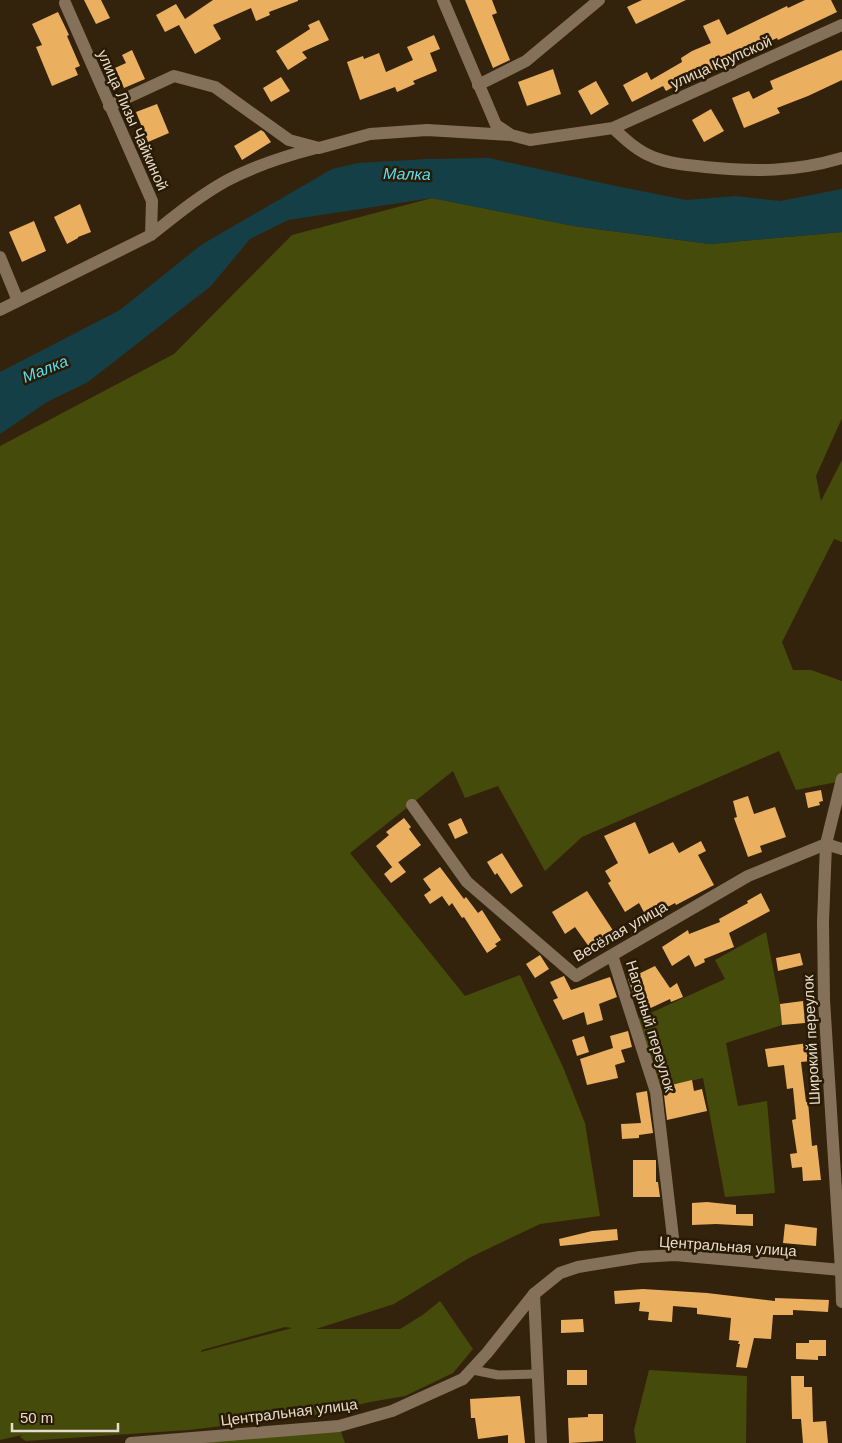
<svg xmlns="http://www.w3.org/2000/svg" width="842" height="1443" font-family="Helvetica,sans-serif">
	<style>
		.green { fill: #454b0b; fill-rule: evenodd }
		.water { fill: #143f46 }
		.building { fill: #ebb05f }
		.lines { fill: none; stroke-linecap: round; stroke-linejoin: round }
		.lane { stroke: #857159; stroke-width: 9 }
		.street { stroke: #857159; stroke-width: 12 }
		.secondary { stroke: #857159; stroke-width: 12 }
		.labels { text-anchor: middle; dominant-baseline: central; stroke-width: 5; stroke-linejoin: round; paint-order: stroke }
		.street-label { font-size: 15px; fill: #e7dcce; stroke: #291a04 }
		.water-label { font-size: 16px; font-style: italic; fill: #57e0f5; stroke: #291a04 }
	</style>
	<rect width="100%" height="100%" fill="#34230c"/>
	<path class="green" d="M432,198L574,226L710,244L842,232V418L816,476L821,501L842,460V542L834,539L782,642L793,670H811L842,681V781L796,790L779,751L582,837L545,871L498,786L465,798L453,771L350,853L465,996L520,975L563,1067L585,1123L600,1216L540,1224L469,1258L394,1304L316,1329H400L424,1314L440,1301L473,1349L453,1373L405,1396L370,1402L312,1416L188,1430L26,1441L20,1437L22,1435L0,1440V446L174,354L292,235ZM285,1327L292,1328L201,1352L202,1350Z
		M766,932L780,1004L782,1025L726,1043L738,1106L767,1101L775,1193L725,1197L703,1078L664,1087L654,1084L633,1021L725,979L715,960Z
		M649,1370L747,1376L746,1443H636L634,1430Z
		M339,1426L345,1443H131Z"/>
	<path class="water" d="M489,158L611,185L686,200L736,196L780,201L842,189V232L710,244L574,226L432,198L288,220L250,239L211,286L88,382L47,402L0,434V372L120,310L201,245L332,169L358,163L427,159Z"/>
	<path class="building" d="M84,0H101L110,18L96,24Z
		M213,0H298V1L269,12L270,15L256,21L251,8L213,25L221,39L195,54L179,25L165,32L156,15L176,4L185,19Z
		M465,0H492L497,13L492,15L510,60L493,68Z
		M642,0H686L636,24L627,7Z
		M805,0H831L837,12L778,40L777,38L758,47L759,49L690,81L689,78L666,91L663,86L632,102L623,85L647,72L651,80L682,62L681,58L692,51L711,43L703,26L719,19L727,35L787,6L788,8Z
		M58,12L69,35L67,36L80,66L75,68L78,75L52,86L36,47L42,45L32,24Z
		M319,20L329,40L302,52L307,58L288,70L276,51L310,29L308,25Z
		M434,35L440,49L430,53L437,71L413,81L415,84L397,92L395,87L360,100L347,62L363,56L364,59L379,53L386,72L413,60L407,47Z
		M132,50L145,79L124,88L115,68L126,63L122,55Z
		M842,50V80L808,96L777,108L780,113L744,128L732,98L749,91L753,99L773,89L770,81Z
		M553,69L561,94L527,106L518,82Z
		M281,77L290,91L271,102L263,88Z
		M596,81L609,104L591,115L578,91Z
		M157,104L169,133L148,142L136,112Z
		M711,109L724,131L704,142L692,120Z
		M261,130L264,132L271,142L242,160L234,146Z
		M80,204L91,232L78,237V238L67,244L54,217Z
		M34,221L46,251L22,262L9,232Z
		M821,790L823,801L819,802L820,805L808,808L805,793Z
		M748,796L754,814L775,807L786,837L760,846L762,852L748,857L734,818L737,817L733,801Z
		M404,818L411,827L409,829L421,845L392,867L376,846L389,835L386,832Z
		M461,818L468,833L455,839L448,824Z
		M635,822L649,854L673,842L679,853L701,841L706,851L698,855L714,885L676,905L675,903L647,918L639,903L625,912L608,883L611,881L605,871L618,863L604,836Z
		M502,853L523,886L511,894L497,873L495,875L487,862Z
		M398,862L406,872L391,883L384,874Z
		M440,867L464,899L466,897L478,913L482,910L501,940L495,944L497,946L487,953L464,917L462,918L452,903L449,906L442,896L430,904L424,895L431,890L423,879Z
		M587,891L616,935L592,951L575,927L565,934L552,912Z
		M761,893L770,911L729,933L734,947L704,959L705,962L695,967L689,955L672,966L662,947L688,930L689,934L720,922L719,919L748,903L747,901Z
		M800,953L803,965L778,971L776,958Z
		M540,955L549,969L535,978L526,964Z
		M655,966L670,988L677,983L683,997L671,1002L670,999L640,1013L628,979Z
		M564,976L571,990L610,977L617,997L599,1004L603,1020L587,1025L584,1012L563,1020L553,1000L558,998L550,982Z
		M803,1001L805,1023L782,1025L780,1004Z
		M628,1031L632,1047L621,1050L625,1062L615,1065L618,1078L587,1085L580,1059L613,1048L610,1036Z
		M584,1036L589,1052L577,1056L572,1040Z
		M808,1043L811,1061L801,1062L806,1102H808L812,1146L817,1145L821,1180L803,1181L802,1167L792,1168L790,1154L797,1153L792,1120L796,1119L793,1088L787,1089L784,1065L768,1067L765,1049Z
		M692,1080L694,1091L702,1089L707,1111L667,1120L663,1087Z
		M647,1091L653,1133L639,1135V1138L622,1139L621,1124L641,1123L636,1093Z
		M633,1160H656V1182H658L660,1197H633Z
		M707,1202L736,1205V1214H753V1226L716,1224L692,1225V1203Z
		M785,1224L817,1228L816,1246L783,1243Z
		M617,1229L618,1240L560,1246L559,1239L592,1231Z
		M643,1289L707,1293L775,1301V1298L829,1300L828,1312L793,1310V1315H773L771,1339L754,1338L747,1368L736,1367L740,1344H738L739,1341L729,1340L731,1318L697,1314V1308L673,1306L672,1322L648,1320L649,1312L639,1311L640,1302L615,1304L614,1291Z
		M583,1319L584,1332L561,1333V1320Z
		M809,1340H826V1356H818V1360L796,1359V1343H809Z
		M567,1370H587V1385H567Z
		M791,1376H804V1387H812L813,1422L826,1421L828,1443H803L801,1419H792Z
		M520,1396L525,1443H508V1435L478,1439L475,1418H471L470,1399Z
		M588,1414H603V1441L569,1443L568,1418L588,1417Z"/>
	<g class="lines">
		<path class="lane" d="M473,1370L498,1375L538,1374"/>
		<path class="street" d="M443,0L496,125L511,135L530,140L613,128L842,25
			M478,85L526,61L599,0
			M109,106L174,76L215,87L289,140L319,148L370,134L427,130L511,135
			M613,128C625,139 637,151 653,157C669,164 688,165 705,167C754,172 795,172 842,158
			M151,235C175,216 199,196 226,181C254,166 285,156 316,148
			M0,257L18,301
			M0,310L151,235L152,201L65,3
			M412,805L467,882L576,976L748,876L826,844L842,849
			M612,955L656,1092L675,1255
			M842,1271L841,1270L842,1302
			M534,1294L541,1443"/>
		<path class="secondary" d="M131,1443L339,1426L392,1411L463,1379L487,1353L534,1294L560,1273L578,1267L640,1257L675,1255L841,1270L824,1000L823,922L826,844L842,779"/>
	</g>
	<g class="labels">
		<g class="street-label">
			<text transform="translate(721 62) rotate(-24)">улица Крупской</text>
			<text transform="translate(133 120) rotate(66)">улица Лизы Чайкиной</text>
			<text transform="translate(620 931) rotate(-30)">Весёлая улица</text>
			<text transform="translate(651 1026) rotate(73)">Нагорный переулок</text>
			<text transform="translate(811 1040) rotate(-93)">Широкий переулок</text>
			<text transform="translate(728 1246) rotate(4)">Центральная улица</text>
			<text transform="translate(289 1412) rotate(-7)">Центральная улица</text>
		</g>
		<g class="water-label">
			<text transform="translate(407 174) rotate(1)">Малка</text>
			<text transform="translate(45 369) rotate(-22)">Малка</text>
		</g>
	</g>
	<path d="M12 1423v8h106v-8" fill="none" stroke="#e7dcce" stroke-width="2.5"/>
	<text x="20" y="1423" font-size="15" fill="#e7dcce" stroke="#291a04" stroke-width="4" paint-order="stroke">50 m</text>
</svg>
